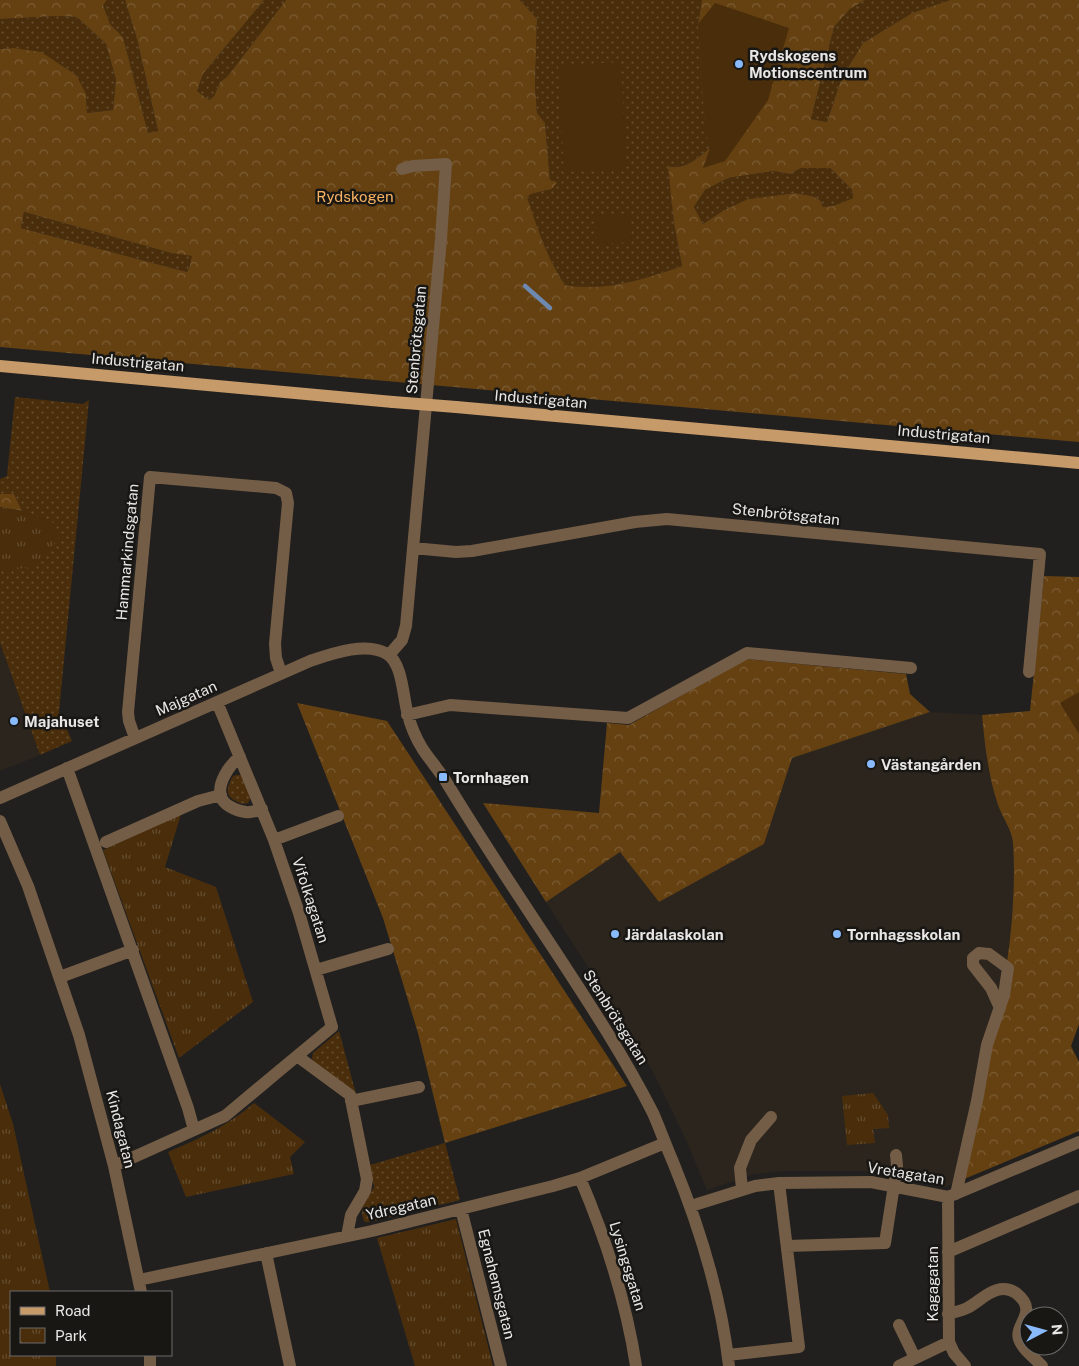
<svg xmlns="http://www.w3.org/2000/svg" width="1079" height="1366" font-family="'Public Sans',sans-serif">
	<style>
		.built { fill: #2c251e }
		.grass { fill: url(#grass-dots) }
		.forest { fill: url(#forest-crowns); fill-rule: evenodd }
		.park { fill: url(#park-tufts) }
		.pitch { fill: #4a2e0b }
		.lines { fill: none; stroke-linecap: round; stroke-linejoin: round }
		.stream { stroke: #6e89af; stroke-width: 4.5 }
		.minor { stroke: #735d46; stroke-width: 12 }
		.major { stroke: #c69a69; stroke-width: 12 }
		.major-bridge { stroke: #c69a69; stroke-width: 12 }
		.poi-dot { fill: #89bafc; stroke: #191714; stroke-width: 2 }
		.labels { text-anchor: middle; dominant-baseline: central; stroke-width: 5; stroke-linejoin: round; paint-order: stroke }
		.poi-label { font-size: 15px; font-weight: bold; fill: #e9e7e6; stroke: #191714; text-anchor: start }
		.park-label { font-size: 15px; fill: #f9b261; stroke: #191714 }
		.street-label { font-size: 15px; fill: #e9e7e6; stroke: #191714 }
	</style>
	<defs>
		<pattern id="grass-dots" width="8" height="8" patternUnits="userSpaceOnUse" patternTransform="scale(1.25)"><rect width="8" height="8" fill="#4a2e0b"/><path d="M2 2h.1M6 6h.1" fill="none" stroke="#644c2f" stroke-width="1.8" stroke-linecap="round"/></pattern>
		<pattern id="forest-crowns" width="20" height="18" patternUnits="userSpaceOnUse" patternTransform="scale(1.25)"><rect width="20" height="18" fill="#654112"/><path d="M2 6a3 3 0 1 1 6 0M12 15a3 3 0 1 1 6 0" fill="none" stroke="#7b5c34"/></pattern>
		<pattern id="park-tufts" width="24" height="20" patternUnits="userSpaceOnUse" patternTransform="scale(1.25)"><rect width="24" height="20" fill="#4a2e0b"/><path d="M3 7l-1-3M5 7V3M7 7l1-3M15 17l-1-3M17 17v-4M19 17l1-3" fill="none" stroke="#644c2f"/></pattern>
	</defs>
	<rect width="100%" height="100%" fill="#22201e"/>
	<path class="built" d="M0,643L40,755L0,771Z
		M930,712L982,715L988,769L998,806L1013,840L1014,899L1004,989L957,1182L945,1187L874,1171H785L754,1174L707,1190L687,1142L654,1074L608,998L546,902L620,852L659,902L764,844L792,758Z"/>
	<path class="grass" d="M107,0H125L137,39L158,132L148,133L123,37L110,24L103,5Z
		M264,0H286L227,77L220,82L214,96L209,100L197,91L203,74Z
		M520,0H702L698,24L705,129L710,148C697,158 686,170 669,166L674,224L682,266C644,279 606,292 565,285C547,258 536,228 527,197L531,194L552,189L556,182L550,180L545,123L537,113L535,86L537,19Z
		M865,0H950L912,13L863,43L842,77L827,122L811,119L834,27L850,9Z
		M58,16L77,17L106,44L116,80L113,110L87,113L86,94L13,48L0,49V19Z
		M801,168H830L852,190L853,198L833,206L823,207L820,200L812,196L795,193L748,199L724,210L703,224L694,207L705,190L728,178L774,171L790,174Z
		M24,212L171,253L193,256L187,272L21,228Z
		M15,397L83,404L89,400L59,712L72,741L40,755L0,643V564L6,570L53,523L22,511L14,494H0V479L7,476Z
		M237,775H241L251,797L248,803C243,804 241,804 236,801C224,795 227,787 233,776Z
		M339,1031L356,1094L314,1063L312,1058L313,1053Z
		M445,1143L460,1200L370,1222H365C357,1210 368,1198 374,1187L370,1165Z"/>
	<path class="forest" d="M0,0H107L103,5L110,24L123,37L148,133L158,131L137,39L125,0H264L203,74L197,91L209,100L214,96L220,82L227,77L286,0H520L537,19L535,86L537,113L545,123L550,180L557,182L552,189L531,194L527,197C537,228 547,258 565,285C606,292 644,279 682,266L674,224L668,166C686,170 696,159 710,148L705,129L698,24L702,0H865L850,9L834,27L811,119L827,122L842,77L863,43L912,13L950,0H1079V442L0,347V49L13,48L41,52L76,75L86,94L87,113L113,110L116,80L106,44L77,17L58,16L0,19ZM801,168H830L852,190L853,198L833,206L823,207L820,200L812,196L795,193L748,199L724,210L703,224L694,207L705,190L728,178L774,171L790,174ZM24,212L171,253L192,256L190,265L187,272L21,228Z
		M0,494H14L22,511L0,507Z
		M1044,576L1079,577V1024L1071,1046L1079,1062V1131L957,1182C984,1071 1020,959 1013,843C1012,830 1002,817 998,805C988,775 985,746 982,715L1030,711Z
		M746,659L906,674L910,694L930,712L792,758L764,844L659,902L620,852L546,902L483,803L599,813L607,723L629,725Z
		M297,703L387,721L627,1086L445,1143L418,1033L383,918Z"/>
	<path class="park" d="M0,507L22,511L53,523L61,534L48,553L36,567L5,570L0,564Z
		M181,814L165,867L216,887L253,1002L179,1058L103,850Z
		M0,1084L13,1124L50,1292H11V1355H56V1366H0Z
		M873,1093L888,1115L889,1128L873,1129L875,1143L847,1145L842,1096Z
		M254,1103L305,1142L290,1157L294,1174L186,1197L168,1152C199,1139 229,1125 254,1103Z
		M456,1219L493,1366H415L377,1238Z"/>
	<path class="pitch" d="M715,3L789,28L768,100L725,161L703,168L710,148L705,129L698,24Z
		M621,62L626,169L564,172L558,66Z
		M630,214L632,242L597,244L596,216Z
		M1079,692V734L1060,703Z"/>
	<g class="lines">
		<path class="stream" d="M525,286L550,308"/>
		<path class="minor" d="M413,548L456,552L472,551L635,522L667,519L1040,554L1029,672
			M389,655L402,640L406,626L441,239L446,164L413,166L402,169
			M217,702L274,840L299,913L332,1027L297,1056L350,1095L367,1179L365,1191L351,1215L347,1236
			M407,715L450,705L628,718L747,653L911,668
			M135,738L129,721L128,712L150,477L276,488L286,493L288,503L275,644L276,658L281,673
			M240,757C230,764 215,785 222,799C226,807 242,813 250,812C254,812 258,810 262,809
			M67,768L188,1108L194,1130
			M0,798L310,661C331,654 367,641 387,654C403,663 403,699 408,715C411,727 416,738 422,748C429,759 438,769 445,780C481,839 519,897 557,954C591,1006 625,1058 653,1113C660,1129 666,1146 673,1162C700,1228 721,1295 729,1366
			M0,821L28,886L79,1035L114,1166L141,1292
			M274,840L338,816
			M106,842L198,801L221,795
			M316,970L388,949
			M60,977L133,950
			M351,1101L419,1087
			M114,1166L225,1116L297,1056
			M580,1178C606,1239 626,1300 636,1366
			M742,1189L740,1168L751,1140L771,1117
			M956,1194L977,1101L987,1045L1004,995L1008,968L989,954L979,953L973,958V965L991,988L1000,1008
			M948,1197L949,1342L954,1353L965,1366
			M691,1206L755,1186L779,1183L871,1182L948,1197L1079,1142
			M461,1209L501,1366
			M787,1246L885,1243L897,1166L896,1155
			M948,1252L1079,1196
			M266,1253L290,1366
			M139,1280L372,1231L553,1186L580,1178L665,1143
			M948,1314C955,1312 961,1311 967,1308C977,1303 986,1293 997,1290C1004,1288 1010,1289 1016,1293C1040,1312 1014,1324 1019,1339C1022,1349 1035,1358 1042,1366
			M899,1325L915,1358
			M150,1355V1366
			M728,1355L799,1347L779,1183
			M899,1366L949,1342"/>
		<path class="major" d="M0,366L393,402
			M456,407L1079,463"/>
		<path class="major-bridge" d="M393,402L456,407"/>
	</g>
	<g class="poi-dot">
		<circle cx="739" cy="64" r="5"/>
		<circle cx="14" cy="721" r="5"/>
		<circle cx="871" cy="764" r="5"/>
		<rect x="438" y="772" width="10" height="10" rx="2.5"/>
		<circle cx="615" cy="934" r="5"/>
		<circle cx="837" cy="934" r="5"/>
	</g>
	<g class="labels">
		<g class="poi-label">
			<text x="749" y="55">Rydskogens<tspan x="749" dy="17">Motionscentrum</tspan></text>
			<text x="24" y="721">Majahuset</text>
			<text x="881" y="764">Västangården</text>
			<text x="453" y="777">Tornhagen</text>
			<text x="625" y="934">Järdalaskolan</text>
			<text x="847" y="934">Tornhagsskolan</text>
		</g>
		<g class="park-label">
			<text x="355" y="196">Rydskogen</text>
		</g>
		<g class="street-label">
			<text transform="translate(416 340) rotate(-85)">Stenbrötsgatan</text>
			<text transform="translate(138 362) rotate(5)">Industrigatan</text>
			<text transform="translate(541 399) rotate(5)">Industrigatan</text>
			<text transform="translate(944 434) rotate(5)">Industrigatan</text>
			<text transform="translate(786 514) rotate(6)">Stenbrötsgatan</text>
			<text transform="translate(127 552) rotate(-85)">Hammarkindsgatan</text>
			<text transform="translate(186 698) rotate(-24)">Majgatan</text>
			<text transform="translate(311 900) rotate(72)">Vifolkagatan</text>
			<text transform="translate(616 1017) rotate(58)">Stenbrötsgatan</text>
			<text transform="translate(121 1129) rotate(76)">Kindagatan</text>
			<text transform="translate(906 1173) rotate(9)">Vretagatan</text>
			<text transform="translate(401 1207) rotate(-13)">Ydregatan</text>
			<text transform="translate(628 1266) rotate(73)">Lysingsgatan</text>
			<text transform="translate(497 1284) rotate(76)">Egnahemsgatan</text>
			<text transform="translate(932 1284) rotate(-90)">Kagagatan</text>
		</g>
	</g>
	<rect x="10" y="1291" width="162" height="65" fill="#191714" stroke="#6c6a68"/>
	<rect x="20" y="1307" width="25" height="8" fill="#c69a69" stroke="#6c6a68"/>
	<text x="55" y="1316" font-size="15" fill="#e9e7e6">Road</text>
	<rect x="20" y="1328" width="25" height="15" fill="url(#park-tufts)" stroke="#6c6a68"/>
	<text x="55" y="1341" font-size="15" fill="#e9e7e6">Park</text>
	<g transform="translate(1044 1331) rotate(84)"><circle r="24" fill="#191714" stroke="#6c6a68"/>
	<path d="M0-4L9 19L0 12L-9 19Z" fill="#89bafc"/>
	<text y="-8" font-size="14" font-weight="bold" text-anchor="middle" fill="#e9e7e6">N</text>
	</g>
</svg>
